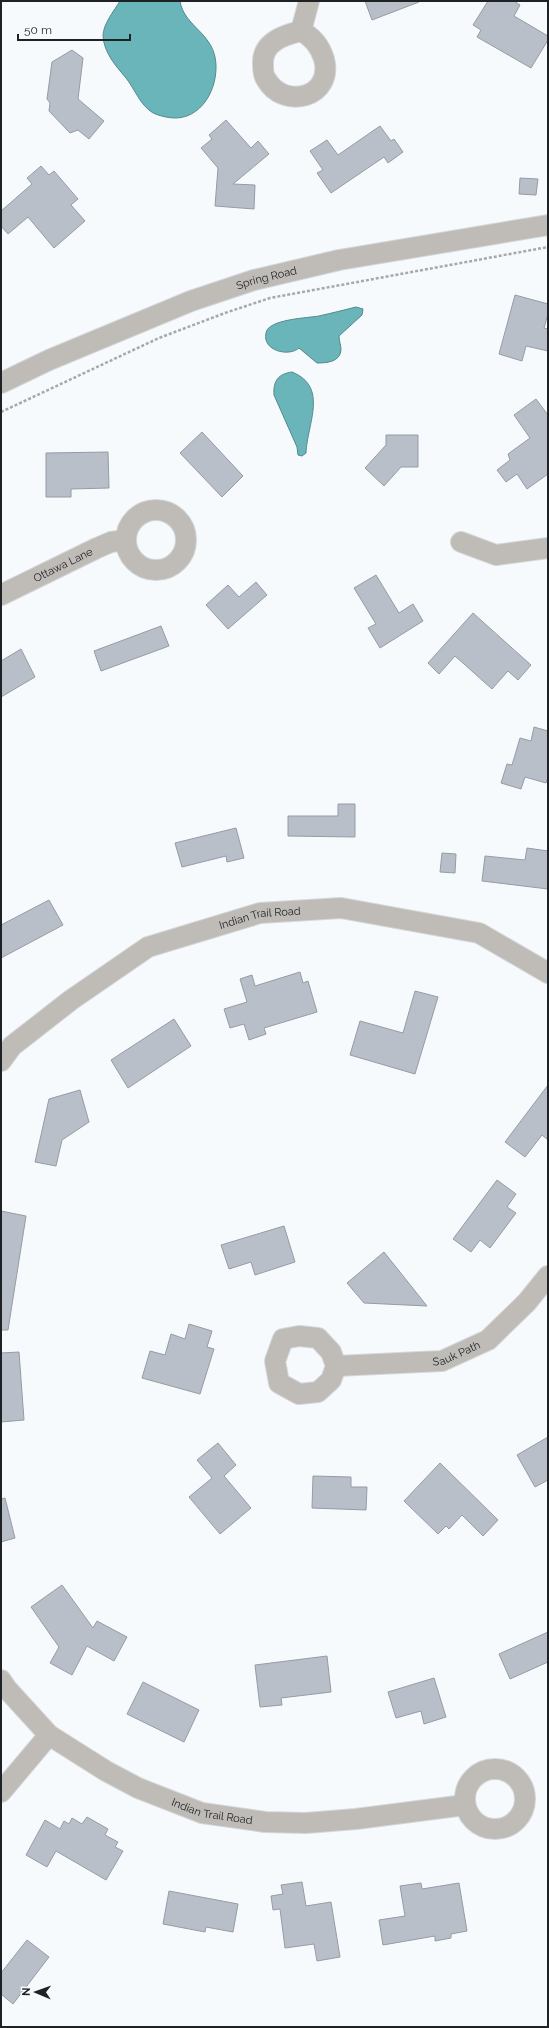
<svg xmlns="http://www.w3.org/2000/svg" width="549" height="2028" font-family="Raleway,sans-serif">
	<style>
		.water { fill: #6ab5b9; stroke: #54898d }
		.building { fill: #b8bfc9; stroke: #959ca5 }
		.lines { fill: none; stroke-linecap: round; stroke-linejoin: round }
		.minor-casing { stroke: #d4d7da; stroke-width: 22 }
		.path { stroke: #a6a9ac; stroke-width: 2.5; stroke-dasharray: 3 2; stroke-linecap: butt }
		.minor { stroke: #bfbbb7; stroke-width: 20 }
		.labels { text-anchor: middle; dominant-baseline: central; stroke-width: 3; stroke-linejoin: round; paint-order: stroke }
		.street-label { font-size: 11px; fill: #1f2225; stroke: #f6fafd }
	</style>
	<rect width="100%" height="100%" fill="#f6fafd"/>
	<path class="water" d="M120,1H180C184,27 215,33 216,65C217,94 197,124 166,117C161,116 153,114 149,110C139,102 134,88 126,78C116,66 104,53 103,36C103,24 114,11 120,1Z
		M356,307L363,309L362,315L339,336C339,341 341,345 341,350C340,362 327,363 317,363L299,348C289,357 262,351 266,333C268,319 308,318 319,316C332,313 344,310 356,307Z
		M292,372C329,387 307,424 306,453L302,456L298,455L297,447L274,395C273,381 278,374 292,372Z"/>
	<path class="building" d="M365,1H419V2L372,20Z
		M488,1H514L520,5L514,16L548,36V40L531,68L477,37L481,30L473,25Z
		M72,50L83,58L78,99L104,121L89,139L78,130L70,133L49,111L50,103L47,99L52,62Z
		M226,120L251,148L258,141L269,154L233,184L255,185L254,209L215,206L218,168L201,148L212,139L209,135Z
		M380,126L391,141L394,139L403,152L388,163L384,157L331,193L317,173L323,170L310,151L327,140L338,155Z
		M41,166L49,175L54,171L78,199L71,205L85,221L54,248L28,217L8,234L1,226V211L32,184L27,178Z
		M520,178L538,179L536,195L519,194Z
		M515,295L548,304V314L544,328L548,329V351L526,346L522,361L499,354Z
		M536,399L548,415V474L527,489L517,474L506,482L497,470L510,460L508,454L530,438L514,415Z
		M202,432L243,476L222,497L180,453Z
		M386,435H418V467H401L384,486L365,468L386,445Z
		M108,452L109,488L71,489V497H46V453Z
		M376,575L399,613L413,604L423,621L380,648L368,628L376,624L354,588Z
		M256,582L267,595L228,629L206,605L228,585L239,597Z
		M473,613L531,665L518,680L508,671L492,689L455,656L439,674L428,663Z
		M161,626L169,646L101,671L94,651Z
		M21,649L35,677L1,697V661Z
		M534,727L548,731V777L546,783L525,777L521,789L501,783L507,764L512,765L520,738L531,741Z
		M338,804H355V837L288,836V816H338Z
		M236,828L244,858L227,862L226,856L182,867L175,843Z
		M527,848L548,851V889L482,881L485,856L525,860Z
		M442,853L456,854L455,873L440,872Z
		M49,900L63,925L1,958V925Z
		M300,972L303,983L308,981L317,1012L264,1028L266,1034L249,1040L244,1024L230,1028L224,1009L247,1002L240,979L252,975L255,986Z
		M415,991L438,997L415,1074L350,1055L360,1021L403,1033Z
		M174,1019L191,1046L128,1088L111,1060Z
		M548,1085V1140L542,1135L525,1157L505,1142Z
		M80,1090L89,1122L62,1140L56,1166L35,1162L49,1099Z
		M497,1180L516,1194L507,1207L516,1213L490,1248L480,1240L471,1252L453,1239Z
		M1,1211L26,1216L8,1330H1Z
		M284,1226L295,1262L255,1275L251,1262L229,1269L221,1245Z
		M384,1252L427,1306L364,1303L347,1283Z
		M189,1324L212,1331L207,1347L214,1349L200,1394L142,1378L150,1351L165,1355L171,1334L185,1339Z
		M19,1352L24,1420L1,1422V1353Z
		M548,1437V1480L535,1487L517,1455Z
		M218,1443L236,1465L224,1476L251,1508L220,1534L189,1497L212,1478L197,1460Z
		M440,1463L498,1520L483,1536L462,1515L449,1529L446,1526L438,1534L404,1501Z
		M313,1476L351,1477V1487H367L366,1510L312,1508Z
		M5,1498L15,1538L1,1542V1499Z
		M62,1585L93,1628L97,1621L127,1637L114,1661L87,1646L72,1675L50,1663L59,1647L31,1607Z
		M548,1632V1662L510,1679L499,1654Z
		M327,1656L331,1692L281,1698L282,1705L260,1707L255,1665Z
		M434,1678L446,1717L424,1724L421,1711L396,1718L388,1692Z
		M143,1682L199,1710L184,1742L127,1714Z
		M87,1817L108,1829L105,1835L118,1842L115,1847L123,1851L106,1880L56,1851L47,1867L26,1855L45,1820L60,1829L64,1821L69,1824L72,1818L82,1824Z
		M302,1882L306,1906L331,1902L340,1957L317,1961L314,1944L285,1948L280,1909L273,1910L271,1896L283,1894L281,1885Z
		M421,1883L422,1889L459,1883L467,1931L451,1934V1938L435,1941V1936L383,1945L379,1920L405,1916L400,1886Z
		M169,1891L238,1904L233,1932L206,1927L205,1932L163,1924Z
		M27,1940L49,1957L13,2004L1,1994V1973Z"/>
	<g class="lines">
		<g class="minor-casing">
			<g id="minor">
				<path d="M301,31C313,37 320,46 324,59C334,97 284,111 266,79C263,75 263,69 263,64C262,42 284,35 301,31Z"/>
				<path d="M301,31L309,1"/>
				<path id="s1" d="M1,383L49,360L191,301L254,280L339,260L548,225"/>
				<circle cx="156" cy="540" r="30"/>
				<path d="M461,542L496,555L548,548"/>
				<path id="s2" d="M1,595L97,548L111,542L126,540"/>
				<path id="s3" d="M1,1061L12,1046L71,1000L148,947L260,913L341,908L479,933L548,973"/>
				<path d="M299,1336L318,1338L331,1352L336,1366L331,1380L318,1392L299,1394L279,1383L275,1361L283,1339Z"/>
				<path id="s4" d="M336,1366L442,1361L488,1340L527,1302L548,1276"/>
				<path id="s5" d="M1,1680L7,1689L49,1735L106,1771L138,1788L202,1813L265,1822L306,1823L356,1819L465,1805"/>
				<circle cx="495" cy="1799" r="30"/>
				<path d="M1,1792L49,1735"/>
			</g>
		</g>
		<path class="path" d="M1,412L159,338L225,313L270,298L548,247"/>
		<use href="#minor" class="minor"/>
	</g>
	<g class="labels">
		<g class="street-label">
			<text stroke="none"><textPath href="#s1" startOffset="286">Spring Road</textPath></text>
			<text stroke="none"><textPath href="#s2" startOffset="69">Ottawa Lane</textPath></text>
			<text stroke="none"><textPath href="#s3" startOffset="303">Indian Trail Road</textPath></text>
			<text stroke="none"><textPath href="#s4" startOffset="122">Sauk Path</textPath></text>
			<text stroke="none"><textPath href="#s5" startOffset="255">Indian Trail Road</textPath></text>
		</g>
	</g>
	<rect width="549" height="2028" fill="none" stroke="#1f2225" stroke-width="4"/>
	<g transform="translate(36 1992) rotate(272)" stroke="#f6fafd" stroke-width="3" paint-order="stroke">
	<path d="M0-3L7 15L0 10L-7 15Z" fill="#1f2225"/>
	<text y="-6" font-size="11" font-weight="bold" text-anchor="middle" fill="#1f2225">N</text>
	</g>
	<path d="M18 34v6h112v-6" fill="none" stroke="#1f2225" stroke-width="2"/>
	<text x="24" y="34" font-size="12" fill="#1f2225" stroke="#f6fafd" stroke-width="3" paint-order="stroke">50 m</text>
</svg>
